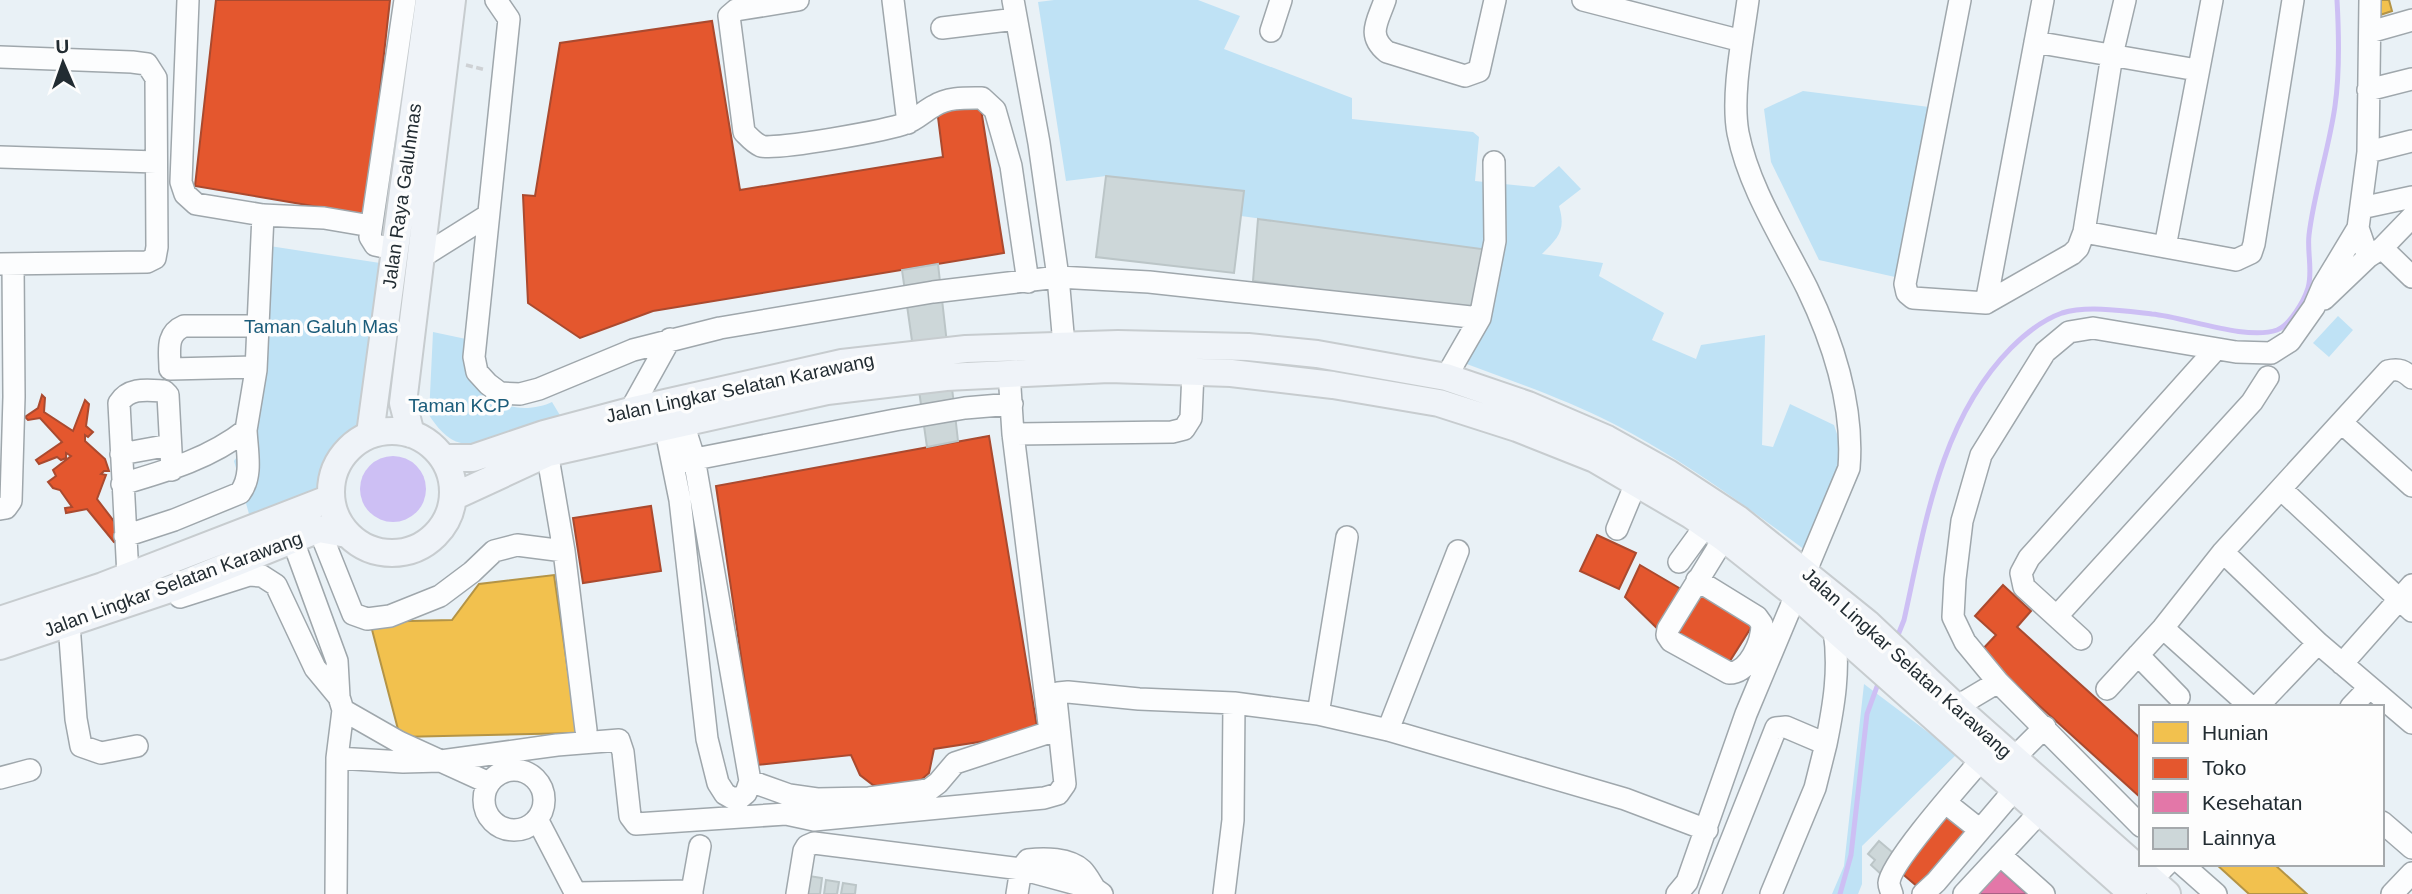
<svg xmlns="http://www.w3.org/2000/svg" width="2412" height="894" font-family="Helvetica,sans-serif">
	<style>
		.green { fill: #bfe2f5 }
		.water { fill: #cdbff4 }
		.homes { fill: #f2c14e; stroke: #b49446; stroke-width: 2 }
		.shops { fill: #e4572e; stroke: #aa4a2f; stroke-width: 2 }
		.health { fill: #e377a8; stroke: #a96085; stroke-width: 2 }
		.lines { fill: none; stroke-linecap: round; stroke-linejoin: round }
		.stream { stroke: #cdbff4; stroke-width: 5 }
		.building { fill: #cdd7d9; stroke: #bbc5c7; stroke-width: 2 }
		.minor-casing { stroke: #9fa7ac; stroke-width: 24 }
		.major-casing { stroke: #c7cccf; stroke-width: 30 }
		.path { stroke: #ced1d4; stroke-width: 3.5; stroke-dasharray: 7 3.5; stroke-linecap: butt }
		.minor { stroke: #fcfdfe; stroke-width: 21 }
		.major { stroke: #eff3f8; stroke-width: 26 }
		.labels { text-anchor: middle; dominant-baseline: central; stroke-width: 7; stroke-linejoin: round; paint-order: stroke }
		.street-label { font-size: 19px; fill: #222c32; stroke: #fdfdfd }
		.park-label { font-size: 19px; fill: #1b5c7a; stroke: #fdfdfd }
	</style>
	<rect width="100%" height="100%" fill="#e9f1f6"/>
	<path class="green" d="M1054,0H1198L1240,16L1224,49L1352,98V119L1473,132L1479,137L1475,181L1534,187L1559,166L1581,189L1559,206C1566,230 1559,237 1542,254L1603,263L1599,276L1664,313L1652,340L1696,359L1701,345L1765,335L1762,445L1773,447L1790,404L1834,425L1841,446L1839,469L1805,550C1744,505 1682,459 1614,424C1563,398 1509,380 1456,360L1493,251L1241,216L1244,191L1106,176L1066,181L1038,2Z
		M1803,91L1937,108L1904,279L1819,260L1771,162L1764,109Z
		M263,245L393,265L372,420C338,437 320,466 318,504L253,528L234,461L247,443Z
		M2338,316L2353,330L2329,357L2313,343Z
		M433,332L466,339C475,355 487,385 499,399C510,412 538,409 552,402L561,417C540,423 480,447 461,443C447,440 436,426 429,415Z
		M1864,684L1957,754L1862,846V884L1858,894H1832L1844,866Z"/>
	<path class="water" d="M360 489a33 33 0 1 1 66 0a33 33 0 1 1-66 0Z"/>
	<path class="homes" d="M2380,0H2389L2392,11L2380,15Z
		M554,575L577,733L400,737L370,622L452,620L479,584Z
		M2216,864H2274L2307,894H2249Z"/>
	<path class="shops" d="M216,0H390L366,215L195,186Z
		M712,21L740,190L943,157L937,109L980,103L1004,253L653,311L580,338L528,303L523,195L535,196L560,43Z
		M42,395L45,398L44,412L73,431L85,400L89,404L86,426L93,432L88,437L85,435V441L105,459L109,471H104L101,474L106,475L97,499L119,528L121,544L114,542L87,509L66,513L65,508L72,507L60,490L53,488L48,482L56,476L53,470L71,456L66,453V458L61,460L57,457L39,464L36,460L62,442L40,418L28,420L25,417L38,408Z
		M989,436L1038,733L934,749L929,773L913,787L889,789L873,785L860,775L851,755L757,765L716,486Z
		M651,506L661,571L583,583L573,518Z
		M1597,535L1636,553L1619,589L1580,571Z
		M1640,565L1686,592L1663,634L1625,597Z
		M2003,585L2031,611L2017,627L2141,739V798L1980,652L1996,635L1975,616Z
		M1697,591L1752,626L1728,664L1673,629Z
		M1949,814L1968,831L1918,887L1899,871Z"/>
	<path class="health" d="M1997,867L2027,894H1973Z"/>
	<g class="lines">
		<path class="stream" d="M1896,640L1904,620C1925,525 1940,420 2011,348C2026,333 2042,320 2062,313C2087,305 2126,311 2152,314C2185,317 2246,341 2277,330C2290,325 2304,301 2308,288C2313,272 2307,252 2309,235C2314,192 2329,149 2335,106C2340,71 2339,35 2337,0
			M1840,894L1851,855L1867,714L1879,681"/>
	</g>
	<path class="building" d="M1106,176L1244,191L1234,273L1096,257Z
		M1258,219L1489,250L1478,312L1253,281Z
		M938,264L958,441L927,447L902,270Z
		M1879,841L1898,857L1882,875L1871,865L1875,860L1868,854Z
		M809,876L822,878L820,894H806Z
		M826,880L839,882L837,894H824Z
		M843,883L856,885L855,894H841Z"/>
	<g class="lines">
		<g class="minor-casing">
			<path id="minor" d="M188,0L181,182L185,194L196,204L263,215L324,218L371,226
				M496,0L509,19L474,357L477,372L488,384L500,393L520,394L539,389L633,350L720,328L933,292L1058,277L1149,282L1480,318
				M798,0L736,10L729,16L744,132C749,137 754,143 761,146C773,151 890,130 906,123C916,120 924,111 934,106C948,97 966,98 982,98L995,110L1011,166L1028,282
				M893,0L908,123
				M1013,0L1039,143L1058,277L1064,345
				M1385,0C1378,21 1366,35 1387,52L1465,76L1479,71L1495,0
				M1583,0L1742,41
				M1960,0L1905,284L1907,293L1913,298L1986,303L2072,254L2078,248L2084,232L2112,55L2125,0
				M942,28L1016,19
				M1271,31L1281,0
				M2370,32L2412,20
				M2035,42L2197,70
				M0,57L132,62L147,64L156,78L157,247L155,258L147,262L0,264
				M2368,90L2412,79
				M2368,152L2412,141
				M0,157L156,162
				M2361,208L2412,197
				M2084,232L2236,260L2251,253L2254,244L2293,0
				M2165,247L2212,0
				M2382,248L2412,277
				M394,249L375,245L370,237L405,0
				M2368,257L2358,228L2368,152L2370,0
				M420,258L487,216
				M2324,299L2368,257L2382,248L2412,217
				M1986,303L2043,0
				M255,367L170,369C170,352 165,334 184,326H259
				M1446,377L1480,318L1495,241L1494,162
				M630,411L670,339
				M2342,423L2412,486
				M665,426L680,500L707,739L718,783L725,794L732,798H740L746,793L750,781L694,458L683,423
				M1013,434L1172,432L1184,429L1191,418L1193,372
				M545,440L564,551L586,730
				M121,454L170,445
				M680,462L895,420L965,408L1012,404
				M122,484C166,471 209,459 246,430L256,370L263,215
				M2282,490L2412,611
				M0,509L6,508L11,501L14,397L13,264
				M319,529L353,614L367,619L390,616L440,596L472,572L494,551L517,545L564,551
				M1617,529L1636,483
				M125,536L174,520L240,493C253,476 247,452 246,430
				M293,541L337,661L339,697L343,710L337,758L336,894
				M2223,552L2318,643L2412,723
				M1679,562L1706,525
				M128,576L119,403C129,387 147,390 164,391L168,395L172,470
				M1697,580L1757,617L1762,624C1762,642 1749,673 1729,673L1671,641L1667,635L1668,629L1724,538
				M180,597L249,575L262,576L276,585L315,668L339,697
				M2057,616L2252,402L2268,377
				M69,624L76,719L81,746L101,753L137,746
				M2163,628L2251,707
				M2081,639L2024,587L2021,573L2029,558L2216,349
				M2138,655L2179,697
				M2342,664L2412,585
				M2107,689L2163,628L2223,552L2388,371C2399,368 2404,371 2412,378
				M1956,707L1998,682
				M2257,707L2318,643
				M2351,707L2369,688
				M343,710L399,742L489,783
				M1318,714L1347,537
				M1388,730L1458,551
				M337,758L403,762L441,761L557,745L619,740L623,752L630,816L636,824L786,814L814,820L1044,798L1058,794L1065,784L1056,699L1058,693L1068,692L1139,699L1234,703L1318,714L1388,730L1625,799L1707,830
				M2014,758L2045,727
				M484 800a30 30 0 1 1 60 0a30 30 0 1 1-60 0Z
				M0,778L30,770
				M750,781L789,795L817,799L869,798L921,791L930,789L938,783L955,763L1050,732L1013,434L1009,372
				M1946,803L1980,830
				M537,819L576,894
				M2382,822L2412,848
				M2141,826L1998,682L1965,642L1953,617L1955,579L1962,521L1981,455L2045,352L2069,332L2093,328L2236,352L2271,353L2290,341L2314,307L2323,286L2358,228
				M2000,855L2044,894
				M2182,864L2216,894
				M2151,880L2167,864
				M692,891L700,846
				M576,893L692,891V894
				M797,894L804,851L807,846L814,843L1021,869L1095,889L1102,894
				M1017,894L1021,869L1028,860C1044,858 1069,858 1082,870C1087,875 1091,883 1095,889
				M1224,894L1233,820L1234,703
				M1677,894L1687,882L1746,714L1849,468C1854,406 1834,344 1807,288C1782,238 1749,188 1738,133C1731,95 1743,38 1748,0
				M1710,894L1776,728L1786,727L1826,744C1834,705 1840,669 1834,630
				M1771,894L1815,788L1826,744
				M1892,894C1891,890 1889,887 1889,883C1890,863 1965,779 1982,759
				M1923,894L1936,882L2015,789
				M1964,894L2041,811
				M2392,894L2412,873"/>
		</g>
		<g class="major-casing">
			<path id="major" d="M331 492a61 61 0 1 1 122 0a61 61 0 1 1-122 0Z
				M370,434L429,0
				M411,434L403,403L452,0
				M443,458H473L544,434L630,411L842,363L966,349L1118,344L1248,347L1317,354L1446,377L1528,405L1607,439L1668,473L1738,519L1867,623L1956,707L2167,894
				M453,497L548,453L827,391L946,377L1109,369L1231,373L1333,385L1439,403L1517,428L1595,459L1691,515L1724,538L1796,595L2133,894
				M0,620L103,586L331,498
				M0,646L173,588L319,529L347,534"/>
		</g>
		<path class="path" d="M466,65L486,70"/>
		<use href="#minor" class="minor"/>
		<use href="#major" class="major"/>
	</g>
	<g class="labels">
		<g class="street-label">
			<text transform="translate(402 196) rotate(-82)">Jalan Raya Galuhmas</text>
			<text transform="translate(740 388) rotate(-12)">Jalan Lingkar Selatan Karawang</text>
			<text transform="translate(173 584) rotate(-20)">Jalan Lingkar Selatan Karawang</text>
			<text transform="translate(1907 663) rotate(42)">Jalan Lingkar Selatan Karawang</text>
		</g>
		<g class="park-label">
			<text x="321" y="326">Taman Galuh Mas</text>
			<text x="459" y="405">Taman KCP</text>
		</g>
	</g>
	<rect x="2139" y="705" width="245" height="161" fill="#fdfdfd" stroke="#a5a9ac" stroke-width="2"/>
	<rect x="2153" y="722" width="35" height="21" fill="#f2c14e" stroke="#a5a9ac" stroke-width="2"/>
	<text x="2202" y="740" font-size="21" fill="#222c32">Hunian</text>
	<rect x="2153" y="758" width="35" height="21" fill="#e4572e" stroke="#a5a9ac" stroke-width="2"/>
	<text x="2202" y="775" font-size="21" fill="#222c32">Toko</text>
	<rect x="2153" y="792" width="35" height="21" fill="#e377a8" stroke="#a5a9ac" stroke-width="2"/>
	<text x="2202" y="810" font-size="21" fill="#222c32">Kesehatan</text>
	<rect x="2153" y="828" width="35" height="21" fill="#cdd7d9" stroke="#a5a9ac" stroke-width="2"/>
	<text x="2202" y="845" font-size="21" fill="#222c32">Lainnya</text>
	<g transform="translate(63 63) rotate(358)" stroke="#fdfdfd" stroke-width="5" paint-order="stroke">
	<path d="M0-5L12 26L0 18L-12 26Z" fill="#222c32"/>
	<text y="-10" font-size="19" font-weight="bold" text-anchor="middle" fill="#222c32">U</text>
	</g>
</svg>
